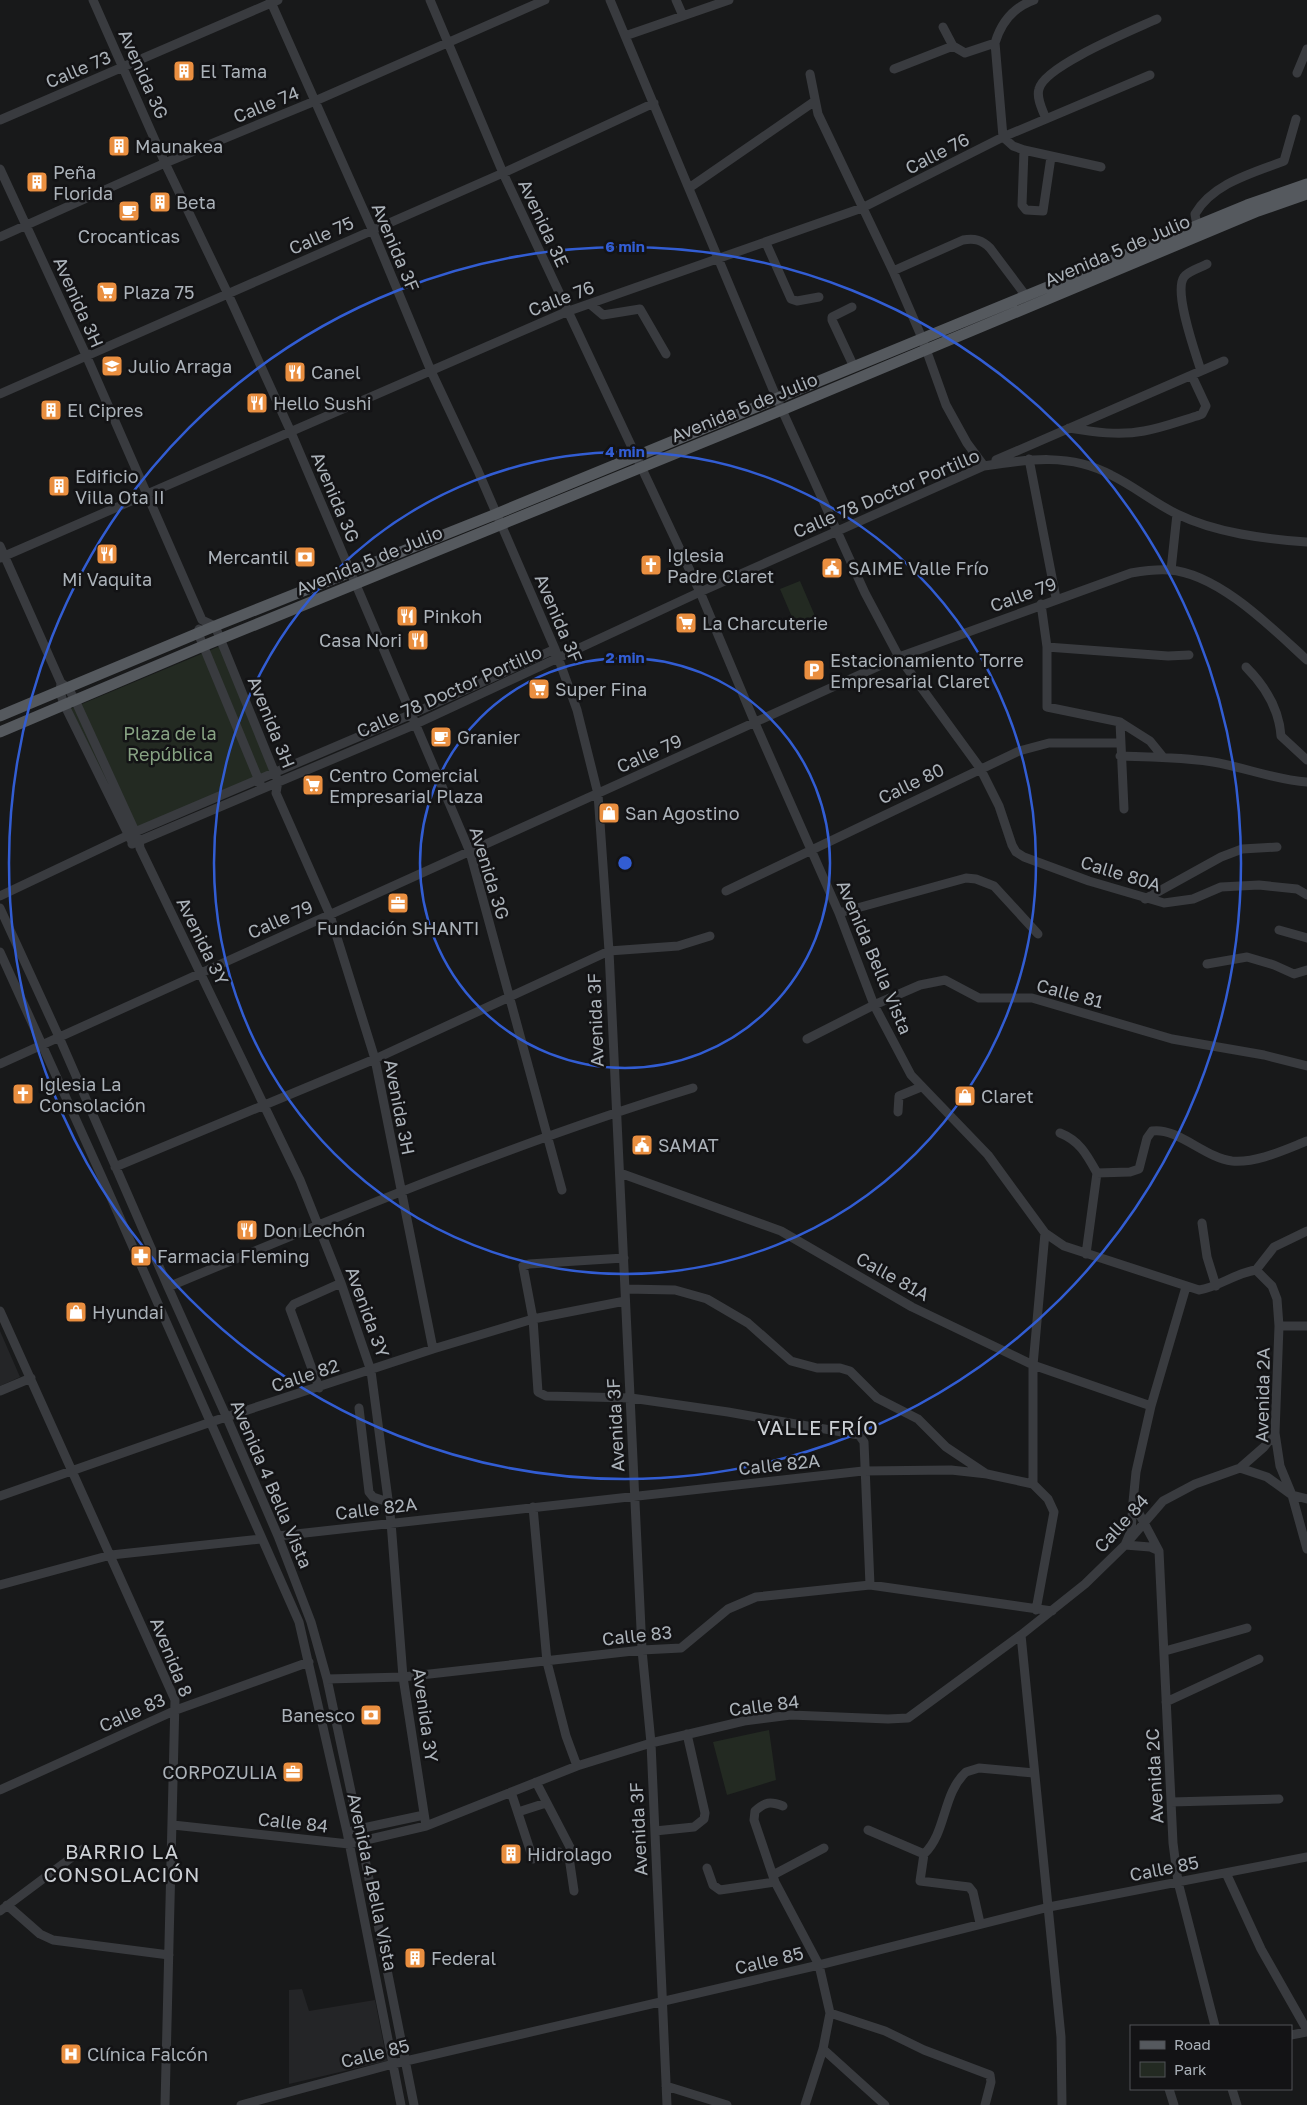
<svg xmlns="http://www.w3.org/2000/svg" width="1307" height="2105" font-family="'Golos Text',sans-serif">
	<style>
		.built { fill: #242527 }
		.green { fill: #232a22 }
		.lines { fill: none; stroke-linecap: round; stroke-linejoin: round }
		.minor { stroke: #393b3f; stroke-width: 9 }
		.major { stroke: #55595e; stroke-width: 11 }
		.ring { fill: none; stroke: #325dd3; stroke-width: 2.5 }
		.labels { text-anchor: middle; dominant-baseline: central; stroke-width: 5; stroke-linejoin: round; paint-order: stroke }
		.street-label { font-size: 18px; fill: #abb2b9; stroke: #131315 }
		.poi-label { font-size: 18px; fill: #abb2b9; stroke: #131315; text-anchor: start }
		.park-label { font-size: 18px; fill: #87a383; stroke: #131315 }
		.quarter-label { font-size: 20px; letter-spacing: 1px; fill: #ccd0d5; stroke: #131315 }
		.centre { fill: #325dd3; stroke: #131315; stroke-width: 2.5 }
		.ring-label { font-size: 15px; text-anchor: middle; font-weight: bold; fill: #325dd3; stroke: #131315; stroke-width: 5; stroke-linejoin: round; paint-order: stroke }
	</style>
	<rect width="100%" height="100%" fill="#18191a"/>
	<path class="built" d="M0,1331L20,1377L0,1386Z
		M302,1989L309,2011L375,2000L387,2061L289,2084V1990Z"/>
	<path class="green" d="M800,581L815,616L795,624L780,589Z
		M225,644L277,775L133,837L70,709Z
		M769,1730L776,1780L727,1795L713,1742Z"/>
	<g class="lines">
		<path class="minor" d="M93,0L165,163L228,294L290,430L470,852L562,1190
			M270,0L372,229L431,371L478,471L555,649L577,710L598,794L609,951L642,1650L651,1743L667,2105
			M430,0L503,173L700,592L755,723L839,913L874,1005L911,1075L988,1155L1045,1233L1064,1246L1199,1290C1219,1287 1235,1273 1256,1270
			M610,0L777,399L865,593L899,657L980,768L999,806L1012,845L1016,852L1024,857L1089,881L1164,903L1193,899L1221,887L1259,885L1297,889L1307,895
			M676,0L683,16
			M943,27L953,46L965,53L995,43
			M625,36L729,0
			M894,69L953,46
			M1297,73L1307,49
			M810,74L818,114L893,271L922,338L946,405L967,443L984,466
			M1046,119C1043,111 1036,98 1039,89C1044,66 1133,30 1157,19
			M0,120L278,0
			M1024,150L1022,205L1026,210L1043,211L1051,157
			M1101,167L1024,150L1013,146L1003,137L1150,75
			M0,169L86,355L202,620L215,626L278,781L276,793L330,915L375,1059L433,1349
			M689,188L815,101
			M1197,226L1195,214C1213,183 1253,173 1284,161L1296,119
			M0,237L165,163L315,101L545,0
			M766,243L791,299L797,301L819,297
			M893,271L963,240C975,238 982,240 990,248L1026,296
			M590,304L603,315L640,309L666,354
			M852,307L832,317V320L854,367
			M1201,371C1196,354 1173,292 1184,277C1188,271 1200,268 1207,264
			M0,394L503,173L654,103
			M1069,428C1094,432 1119,436 1144,431C1162,428 1180,421 1197,416L1202,414L1206,406L1192,376
			M1029,459L1056,598
			M996,460L1224,361
			M0,546L61,683L60,692L64,704L131,840
			M0,558L566,312L862,208L1003,137L995,43C1001,23 1014,7 1034,0
			M1171,570L1177,514
			M1041,604L1047,647V707L1120,722L1124,809
			M199,629L198,633L260,783
			M1047,647L1168,656L1189,655
			M1246,667C1265,686 1279,708 1281,736L1307,760
			M61,683L68,688L75,700L139,840L140,848L300,1180L341,1283L371,1371L391,1522L403,1677L426,1826
			M1120,722L1150,741L1163,757
			M1120,756C1151,757 1182,757 1213,762C1244,767 1275,780 1307,782
			M132,844L416,724L700,592L984,466C1028,459 1071,453 1111,475C1134,486 1154,503 1177,514C1216,533 1265,539 1307,542
			M726,891L1019,751L1049,743H1120
			M0,896L135,832L412,714L555,649
			M1145,899L1221,857L1242,849L1277,847
			M0,908L59,1037L168,1287L227,1418L278,1536L311,1622L327,1679L359,1829L414,2105
			M839,913L966,878L976,879L994,886L1038,934
			M1279,930L1307,938
			M0,952L101,1175L299,1622L347,1832L401,2105
			M1207,964L1247,957L1274,965L1294,974L1307,970
			M807,1039L874,1005L920,985L945,980L979,998H1032L1172,1039L1264,1055L1307,1066
			M0,1064L899,657L1131,573C1143,571 1157,569 1169,570C1218,573 1273,629 1307,660
			M898,1112L899,1096L921,1087
			M1060,1133C1080,1141 1087,1155 1097,1173
			M115,1167L375,1059L609,951L678,946L710,936
			M620,1173L781,1231L912,1307L1033,1365L1151,1406
			M1202,1223L1207,1257L1216,1286
			M1086,1254L1097,1173L1130,1172L1139,1169L1147,1138L1152,1131C1177,1127 1205,1158 1232,1161C1257,1163 1284,1150 1307,1141
			M624,1258L529,1264L523,1266L533,1319L538,1392L546,1396L631,1398L728,1412L859,1435L864,1442L870,1585
			M1256,1270L1272,1286L1277,1299L1279,1326L1275,1433L1280,1466L1292,1495L1307,1549
			M1256,1270L1274,1247L1307,1231
			M168,1287C341,1215 514,1143 693,1088
			M1186,1287L1151,1406L1136,1472L1133,1502L1159,1551L1173,1843L1178,1882L1215,2026
			M625,1289L675,1290L707,1299L748,1323L791,1361L817,1368H840L850,1371L877,1398L918,1419L946,1447L985,1473
			M0,1311L175,1700L165,2105
			M1279,1326H1307
			M319,1388L290,1309L294,1304L341,1283
			M0,1391L31,1378
			M359,1408L369,1492L373,1497L388,1502
			M1240,1468L1267,1477L1292,1495L1307,1499
			M1033,1484L1048,1499L1054,1512L1036,1610
			M0,1496L211,1422L433,1349L533,1319L625,1301
			M1133,1503L1131,1531L1125,1545L1150,1547L1159,1551
			M533,1507L547,1662L566,1736L577,1766
			M278,1536L863,1471L951,1470L987,1474L1033,1484V1365L1045,1233
			M0,1585L111,1555L261,1539
			M1021,1635L1061,2037L1062,2105
			M1165,1651L1247,1628
			M327,1679L403,1677L642,1650L681,1648L728,1609L756,1597L870,1585L1052,1611
			M1166,1702L1259,1659
			M536,1782L573,1853L565,1857L559,1852
			M0,1790L176,1710L309,1662
			M511,1792L533,1859
			M1171,1802L1279,1799
			M783,1806C770,1801 765,1802 755,1811L754,1820L775,1882L819,1965L830,2013L823,2049L805,2105
			M518,1812L546,1803
			M173,1825L349,1844L426,1826L577,1766L651,1743L744,1721L791,1715L888,1719L908,1718L1021,1635L1085,1584L1125,1545L1163,1501L1195,1484L1240,1468L1264,1447L1275,1433
			M354,1830L424,1815
			M868,1830L924,1854
			M655,1831L694,1827L704,1819L705,1813L687,1734
			M569,1857L574,1891
			M707,1868L713,1885L720,1890L775,1882
			M1226,1873L1261,1949L1307,2030
			M773,1875L824,1848
			M7,1905L40,1934L53,1940L169,1955
			M0,1911L83,1849
			M980,1923L973,1892L969,1887L920,1881L924,1854C947,1832 942,1794 966,1772L979,1768L1034,1773
			M830,2013L885,2031L924,2050L990,2075L991,2082L985,2105
			M1291,2035L1307,2032
			M823,2049L885,2105
			M666,2086L727,2105
			M1169,2089L1174,2105
			M1232,2089L1237,2105
			M241,2105L393,2064L819,1965L1049,1907L1307,1857"/>
		<path class="major" d="M0,716L215,626L496,514L1247,205L1307,184
			M0,732L203,646L782,410L1258,211L1307,194"/>
	</g>
	<g class="ring">
		<circle cx="625" cy="863" r="205"/>
		<circle cx="625" cy="863" r="411"/>
		<circle cx="625" cy="863" r="616"/>
	</g>
	<defs>
		<g id="building-square" transform="scale(1.125)"><rect x="-9" y="-9" width="18" height="18" rx="4" fill="#ea8f40" stroke="#131315"/><path d="M-4-6H4V6H1V3H-1V6H-4ZM-2.5-4.3h1.7v1.8h-1.7ZM.8-4.3h1.7v1.8H.8ZM-2.5-1h1.7V.8h-1.7ZM.8-1h1.7V.8H.8Z" fill="#fff"/></g>
		<g id="cafe-square" transform="scale(1.125)"><rect x="-9" y="-9" width="18" height="18" rx="4" fill="#ea8f40" stroke="#131315"/><path d="M-5.5-4.5H6V0H3Q3 3.5 0 3.5H-2.5Q-5.5 3.5-5.5 0ZM3-3.2v2h1.7v-2ZM-6 4.5H4V6H-6Z" fill="#fff"/></g>
		<g id="supermarket-square" transform="scale(1.125)"><rect x="-9" y="-9" width="18" height="18" rx="4" fill="#ea8f40" stroke="#131315"/><path d="M-6-5.5h2.5l.6 2H6L4.5 2H-2.5L-4.4-4H-6ZM-1.5 3.2a1.3 1.3 0 1 0 .1 0ZM3 3.2a1.3 1.3 0 1 0 .1 0Z" fill="#fff"/></g>
		<g id="school-square" transform="scale(1.125)"><rect x="-9" y="-9" width="18" height="18" rx="4" fill="#ea8f40" stroke="#131315"/><path d="M0-5L7-2L0 1L-7-2ZM-4 1L0 2.5L4 1V4Q0 6-4 4Z" fill="#fff"/></g>
		<g id="restaurant-square" transform="scale(1.125)"><rect x="-9" y="-9" width="18" height="18" rx="4" fill="#ea8f40" stroke="#131315"/><path d="M-5-6h1v4h1v-4h1v4h1v-4h1v5L-1.5 .5V6h-2V.5L-5-1ZM5-6V6H3V1.5H1.5Q1.5-4 5-6Z" fill="#fff"/></g>
		<g id="bank-square" transform="scale(1.125)"><rect x="-9" y="-9" width="18" height="18" rx="4" fill="#ea8f40" stroke="#131315"/><path d="M-6-4H6V4H-6ZM0-2.3a2.3 2.3 0 1 0 0 4.6a2.3 2.3 0 1 0 0-4.6Z" fill="#fff"/></g>
		<g id="church-square" transform="scale(1.125)"><rect x="-9" y="-9" width="18" height="18" rx="4" fill="#ea8f40" stroke="#131315"/><path d="M-1.2-6h2.4v3.5h3.3v2.4h-3.3V6h-2.4V-.1h-3.3v-2.4h3.3Z" fill="#fff"/></g>
		<g id="civic-square" transform="scale(1.125)"><rect x="-9" y="-9" width="18" height="18" rx="4" fill="#ea8f40" stroke="#131315"/><path d="M-.6-6.5H3V-4.5H.6V-3L4-1V1h2V6H-6V1h2V-1L-.6-3ZM-1.2 2.5V6h2.4V2.5Z" fill="#fff"/></g>
		<g id="parking-square" transform="scale(1.125)"><rect x="-9" y="-9" width="18" height="18" rx="4" fill="#ea8f40" stroke="#131315"/><path d="M-3.5-5.5H1a3.5 3.5 0 0 1 0 7H-1V5.5H-3.5ZM-1-3.4V-.6H.8a1.4 1.4 0 0 0 0-2.8Z" fill="#fff"/></g>
		<g id="shop-square" transform="scale(1.125)"><rect x="-9" y="-9" width="18" height="18" rx="4" fill="#ea8f40" stroke="#131315"/><path d="M-5-2.5h2.3a2.7 3.5 0 0 1 5.4 0H5L5.5 6h-11ZM-1.5-2.5h3a1.5 2.3 0 0 0-3 0Z" fill="#fff"/></g>
		<g id="office-square" transform="scale(1.125)"><rect x="-9" y="-9" width="18" height="18" rx="4" fill="#ea8f40" stroke="#131315"/><path d="M-6-3h4V-5.5h4V-3h4V5H-6ZM-1-4.5V-3h2v-1.5ZM-6 0V1H6V0Z" fill="#fff"/></g>
		<g id="pharmacy-square" transform="scale(1.125)"><rect x="-9" y="-9" width="18" height="18" rx="4" fill="#ea8f40" stroke="#131315"/><path d="M-2-6h4v4h4v4h-4v4h-4v-4h-4v-4h4Z" fill="#fff"/></g>
		<g id="hospital-square" transform="scale(1.125)"><rect x="-9" y="-9" width="18" height="18" rx="4" fill="#ea8f40" stroke="#131315"/><path d="M-5-5h3v3.5h4V-5h3V5h-3V1.5h-4V5h-3Z" fill="#fff"/></g>
	</defs>
	<g fill-rule="evenodd">
		<use href="#building-square" x="184" y="71"/>
		<use href="#building-square" x="119" y="146"/>
		<use href="#building-square" x="37" y="182"/>
		<use href="#building-square" x="160" y="202"/>
		<use href="#cafe-square" x="129" y="211"/>
		<use href="#supermarket-square" x="107" y="292"/>
		<use href="#school-square" x="112" y="366"/>
		<use href="#restaurant-square" x="295" y="372"/>
		<use href="#restaurant-square" x="257" y="403"/>
		<use href="#building-square" x="51" y="410"/>
		<use href="#building-square" x="59" y="486"/>
		<use href="#restaurant-square" x="107" y="554"/>
		<use href="#bank-square" x="305" y="557"/>
		<use href="#church-square" x="651" y="565"/>
		<use href="#civic-square" x="832" y="568"/>
		<use href="#restaurant-square" x="407" y="616"/>
		<use href="#supermarket-square" x="686" y="623"/>
		<use href="#restaurant-square" x="418" y="640"/>
		<use href="#parking-square" x="814" y="670"/>
		<use href="#supermarket-square" x="539" y="689"/>
		<use href="#cafe-square" x="441" y="737"/>
		<use href="#supermarket-square" x="313" y="785"/>
		<use href="#shop-square" x="609" y="813"/>
		<use href="#office-square" x="398" y="903"/>
		<use href="#church-square" x="23" y="1094"/>
		<use href="#shop-square" x="965" y="1096"/>
		<use href="#civic-square" x="642" y="1145"/>
		<use href="#restaurant-square" x="247" y="1230"/>
		<use href="#pharmacy-square" x="141" y="1256"/>
		<use href="#shop-square" x="76" y="1312"/>
		<use href="#bank-square" x="371" y="1715"/>
		<use href="#office-square" x="293" y="1772"/>
		<use href="#building-square" x="511" y="1854"/>
		<use href="#building-square" x="415" y="1958"/>
		<use href="#hospital-square" x="71" y="2054"/>
	</g>
	<g class="labels">
		<g class="street-label">
			<text transform="translate(78 69) rotate(-23)">Calle 73</text>
			<text transform="translate(144 74) rotate(66)">Avenida 3G</text>
			<text transform="translate(266 104) rotate(-22)">Calle 74</text>
			<text transform="translate(937 153) rotate(-27)">Calle 76</text>
			<text transform="translate(544 223) rotate(65)">Avenida 3E</text>
			<text transform="translate(321 235) rotate(-24)">Calle 75</text>
			<text transform="translate(396 247) rotate(67)">Avenida 3F</text>
			<text transform="translate(1117 250) rotate(-23)">Avenida 5 de Julio</text>
			<text transform="translate(561 298) rotate(-21)">Calle 76</text>
			<text transform="translate(79 302) rotate(66)">Avenida 3H</text>
			<text transform="translate(744 407) rotate(-22)">Avenida 5 de Julio</text>
			<text transform="translate(886 493) rotate(-23)">Calle 78 Doctor Portillo</text>
			<text transform="translate(336 497) rotate(67)">Avenida 3G</text>
			<text transform="translate(369 560) rotate(-22)">Avenida 5 de Julio</text>
			<text transform="translate(1023 594) rotate(-20)">Calle 79</text>
			<text transform="translate(559 618) rotate(67)">Avenida 3F</text>
			<text transform="translate(449 691) rotate(-24)">Calle 78 Doctor Portillo</text>
			<text transform="translate(272 722) rotate(68)">Avenida 3H</text>
			<text transform="translate(649 753) rotate(-24)">Calle 79</text>
			<text transform="translate(911 783) rotate(-26)">Calle 80</text>
			<text transform="translate(490 873) rotate(73)">Avenida 3G</text>
			<text transform="translate(1121 873) rotate(17)">Calle 80A</text>
			<text transform="translate(280 919) rotate(-24)">Calle 79</text>
			<text transform="translate(203 941) rotate(64)">Avenida 3Y</text>
			<text transform="translate(875 957) rotate(67)">Avenida Bella Vista</text>
			<text transform="translate(1070 993) rotate(15)">Calle 81</text>
			<text transform="translate(595 1020) rotate(-92)">Avenida 3F</text>
			<text transform="translate(400 1107) rotate(79)">Avenida 3H</text>
			<text transform="translate(893 1276) rotate(29)">Calle 81A</text>
			<text transform="translate(368 1312) rotate(70)">Avenida 3Y</text>
			<text transform="translate(305 1375) rotate(-18)">Calle 82</text>
			<text transform="translate(1262 1395) rotate(-89)">Avenida 2A</text>
			<text transform="translate(615 1425) rotate(-93)">Avenida 3F</text>
			<text transform="translate(779 1464) rotate(-6)">Calle 82A</text>
			<text transform="translate(272 1484) rotate(67)">Avenida 4 Bella Vista</text>
			<text transform="translate(376 1508) rotate(-7)">Calle 82A</text>
			<text transform="translate(1121 1523) rotate(-48)">Calle 84</text>
			<text transform="translate(637 1635) rotate(-6)">Calle 83</text>
			<text transform="translate(172 1657) rotate(68)">Avenida 8</text>
			<text transform="translate(764 1705) rotate(-7)">Calle 84</text>
			<text transform="translate(132 1712) rotate(-24)">Calle 83</text>
			<text transform="translate(426 1715) rotate(82)">Avenida 3Y</text>
			<text transform="translate(1154 1776) rotate(-93)">Avenida 2C</text>
			<text transform="translate(293 1822) rotate(6)">Calle 84</text>
			<text transform="translate(638 1829) rotate(-93)">Avenida 3F</text>
			<text transform="translate(1164 1868) rotate(-11)">Calle 85</text>
			<text transform="translate(373 1882) rotate(78)">Avenida 4 Bella Vista</text>
			<text transform="translate(769 1960) rotate(-13)">Calle 85</text>
			<text transform="translate(375 2053) rotate(-14)">Calle 85</text>
		</g>
		<g class="poi-label">
			<text x="200" y="71">El Tama</text>
			<text x="135" y="146">Maunakea</text>
			<text x="53" y="172">Peña<tspan x="53" dy="21">Florida</tspan></text>
			<text x="176" y="202">Beta</text>
			<text x="129" y="236" text-anchor="middle">Crocanticas</text>
			<text x="123" y="292">Plaza 75</text>
			<text x="128" y="366">Julio Arraga</text>
			<text x="311" y="372">Canel</text>
			<text x="273" y="403">Hello Sushi</text>
			<text x="67" y="410">El Cipres</text>
			<text x="75" y="476">Edificio<tspan x="75" dy="21">Villa Ota II</tspan></text>
			<text x="667" y="555">Iglesia<tspan x="667" dy="21">Padre Claret</tspan></text>
			<text x="289" y="557" text-anchor="end">Mercantil</text>
			<text x="848" y="568">SAIME Valle Frío</text>
			<text x="107" y="579" text-anchor="middle">Mi Vaquita</text>
			<text x="423" y="616">Pinkoh</text>
			<text x="702" y="623">La Charcuterie</text>
			<text x="402" y="640" text-anchor="end">Casa Nori</text>
			<text x="830" y="660">Estacionamiento Torre<tspan x="830" dy="21">Empresarial Claret</tspan></text>
			<text x="555" y="689">Super Fina</text>
			<text x="457" y="737">Granier</text>
			<text x="329" y="775">Centro Comercial<tspan x="329" dy="21">Empresarial Plaza</tspan></text>
			<text x="625" y="813">San Agostino</text>
			<text x="398" y="928" text-anchor="middle">Fundación SHANTI</text>
			<text x="39" y="1084">Iglesia La<tspan x="39" dy="21">Consolación</tspan></text>
			<text x="981" y="1096">Claret</text>
			<text x="658" y="1145">SAMAT</text>
			<text x="263" y="1230">Don Lechón</text>
			<text x="157" y="1256">Farmacia Fleming</text>
			<text x="92" y="1312">Hyundai</text>
			<text x="355" y="1715" text-anchor="end">Banesco</text>
			<text x="277" y="1772" text-anchor="end">CORPOZULIA</text>
			<text x="527" y="1854">Hidrolago</text>
			<text x="431" y="1958">Federal</text>
			<text x="87" y="2054">Clínica Falcón</text>
		</g>
		<g class="park-label">
			<text x="170" y="733">Plaza de la<tspan x="170" dy="21">República</tspan></text>
		</g>
		<g class="quarter-label">
			<text x="818" y="1427">VALLE FRÍO</text>
			<text x="122" y="1851">BARRIO LA<tspan x="122" dy="23">CONSOLACIÓN</tspan></text>
		</g>
	</g>
	<circle cx="625" cy="863" r="8" class="centre"/>
	<g class="ring-label">
		<text x="625" y="252">6 min</text>
		<text x="625" y="457">4 min</text>
		<text x="625" y="663">2 min</text>
	</g>
	<rect x="1130" y="2025" width="162" height="65" fill="#131315" stroke="#505357"/>
	<rect x="1140" y="2041" width="25" height="8" fill="#55595e" stroke="#505357"/>
	<text x="1174" y="2050" font-size="15" fill="#abb2b9">Road</text>
	<rect x="1140" y="2062" width="25" height="15" fill="#232a22" stroke="#505357"/>
	<text x="1174" y="2075" font-size="15" fill="#abb2b9">Park</text>
</svg>
